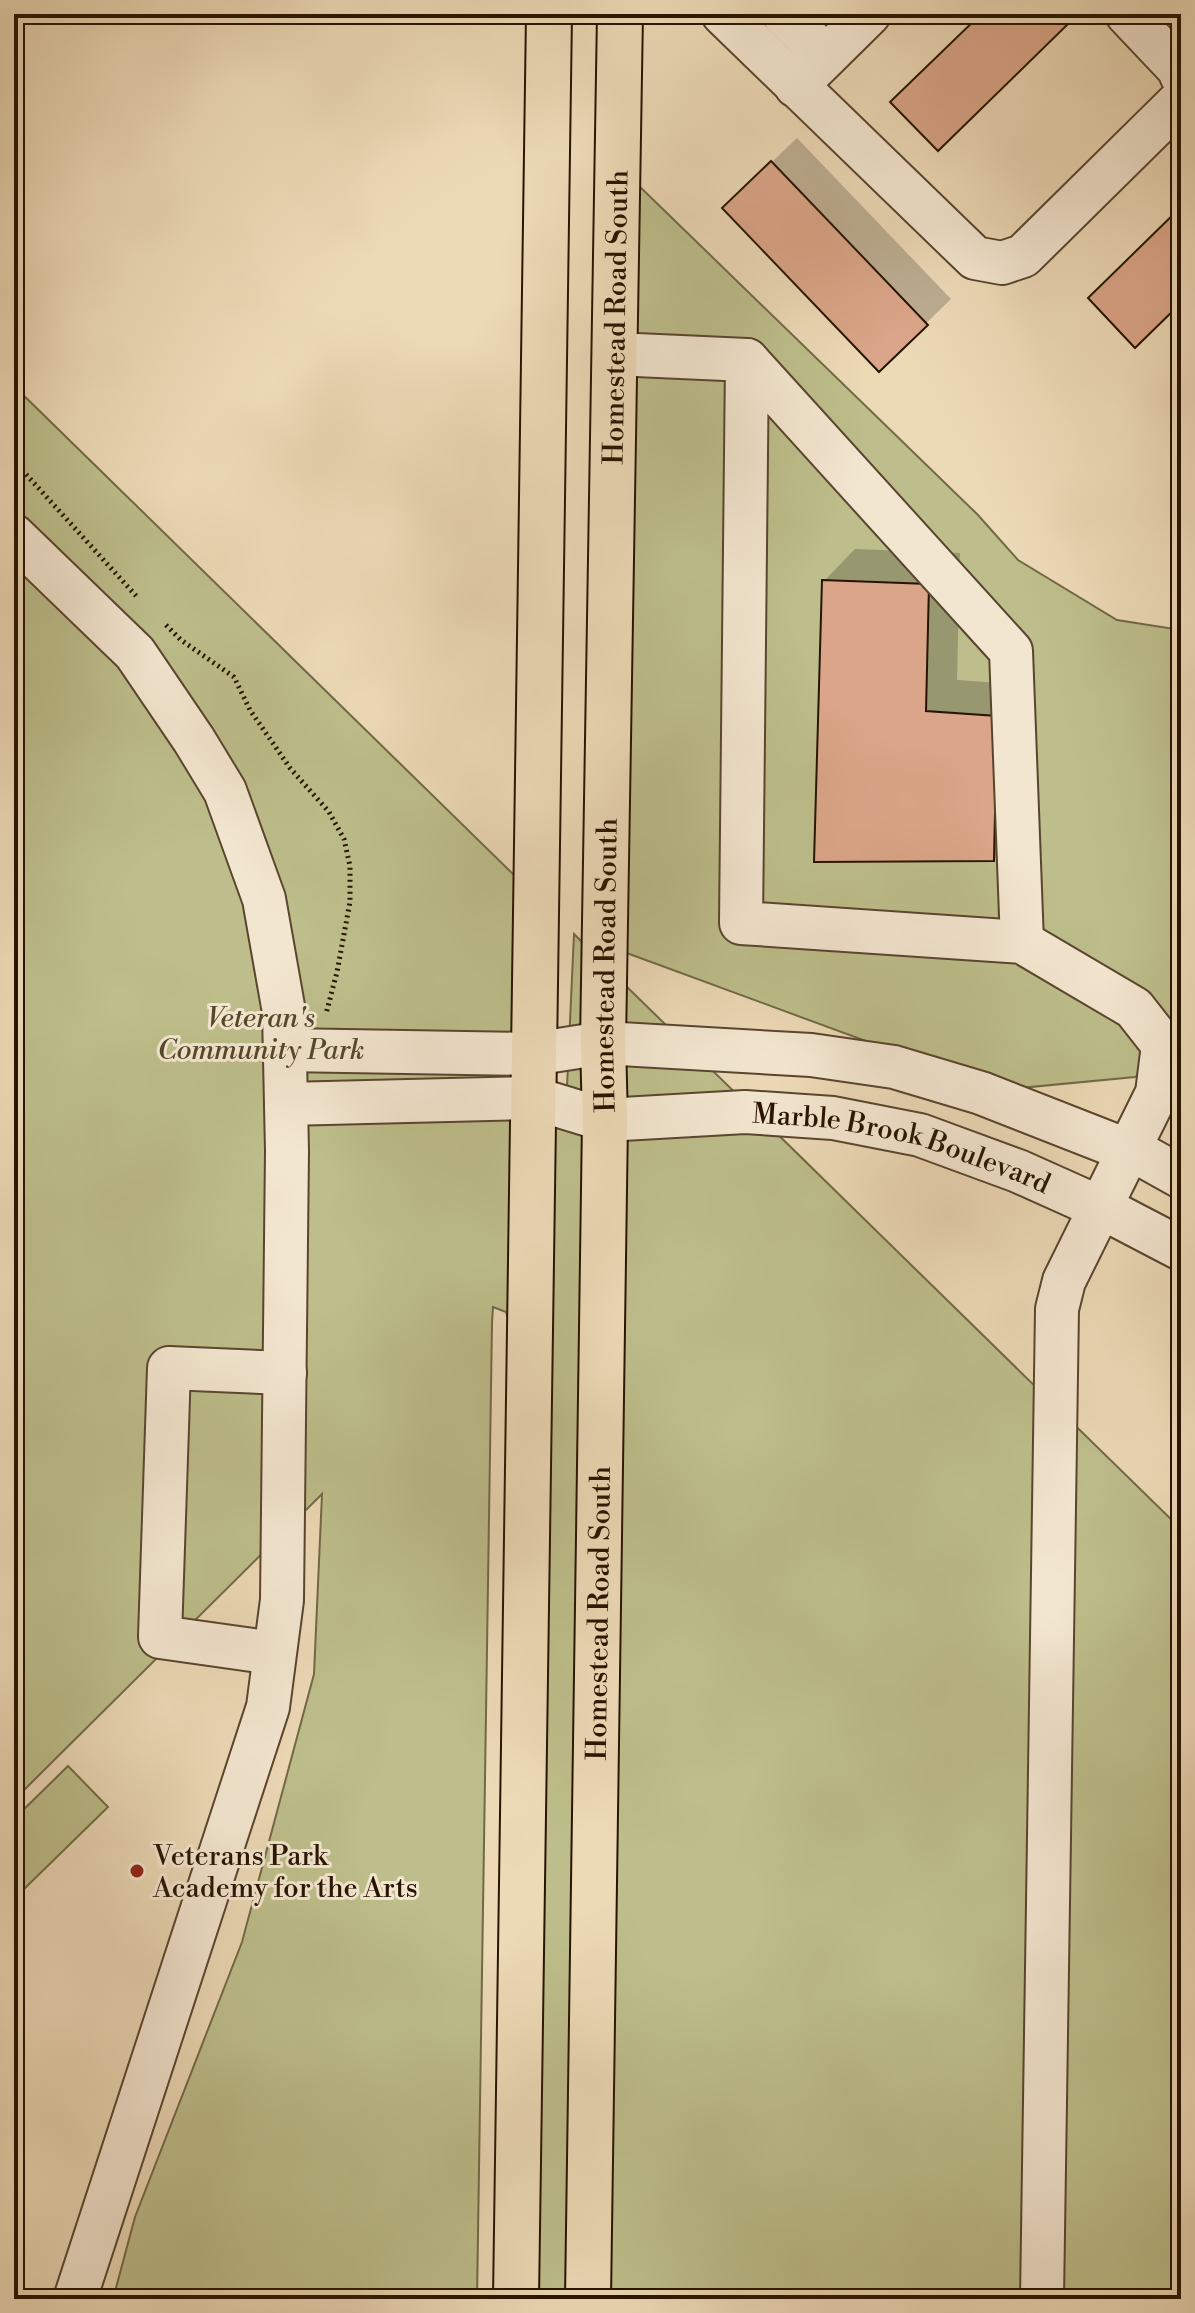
<svg xmlns="http://www.w3.org/2000/svg" width="1195" height="2313" font-family="'Libre Bodoni',serif">
<rect width="100%" height="100%" fill="#ecd9b6"/>
<filter id="stains"><feTurbulence type="fractalNoise" baseFrequency=".0025" numOctaves="4"/><feColorMatrix values="0 0 0 0 .2 0 0 0 0 .09 0 0 0 0 .02 0 0 0 .5 -.17"/></filter>
<radialGradient id="worn" r=".72"><stop offset=".6" stop-color="#630" stop-opacity="0"/><stop offset="1" stop-color="#630" stop-opacity=".3"/></radialGradient>
<path fill="#bdbe8b" stroke="#726946" stroke-width="2" d="M637,184L978,515L1018,560L1117,620L1181,630V1053L1135,1077L999,1090L624,952Z
M14,386L516,877L497,2299H494L509,1322L506,1312L493,1307L492,1323L477,2299H113L135,2217L242,1942L314,1674L322,1494L14,1800Z
M574,934L585,945V1122L568,2299H536L552,1089L567,1087Z
M623,983L1181,1529V2299H608Z
M68,1766L108,1807L18,1895L14,1892V1819Z"/>
<path fill="#0003" d="M983,14H1075L938,148Z
M797,138L951,299L879,369L749,184Z
M855,549L960,553L957,680L1028,685L1025,827L994,859L824,581Z"/>
<path fill="#daa588" stroke="#281400" stroke-width="2" d="M981,14H1058L1068,24L938,151L890,102Z
M771,161L928,325L879,372L722,208Z
M1181,207V303L1135,348L1088,298Z
M822,580L929,584L926,711L997,716L994,861L814,862Z"/>
<g fill="none" stroke-linecap="round" stroke-linejoin="round">
<g stroke="#59452e" stroke-width="46">
<g id="minor">
<path d="M723,14L975,258L1002,263L1023,256L1181,100"/>
<path d="M783,14L826,56"/>
<path d="M1127,14L1179,69L1181,75"/>
<path d="M796,86L869,14"/>
<path d="M614,354L747,360L741,923L1022,942L1134,1008L1163,1045L1157,1093L1064,1281L1057,1309L1042,2299"/>
<path d="M747,360L1011,651L1022,942"/>
<path d="M14,536L135,653L194,740L225,791L264,899L284,1012L287,1151L282,1600L268,1707L75,2299"/>
<path d="M285,1050L533,1054L603,1043L811,1055L894,1067L981,1093L1147,1158L1181,1177"/>
<path id="s1" d="M286,1104L533,1098L605,1120L745,1112L833,1118L920,1135L1018,1171L1114,1214L1181,1249"/>
<path d="M274,1653L160,1637L169,1368L285,1373"/>
</g>
</g>
<g stroke="#281400" stroke-width="48">
<g id="major">
<path d="M516,2299L549,14"/>
<path id="s2" d="M588,2299L605,1120L603,1043L620,14"/>
</g>
</g>
<path stroke="#281400" stroke-width="5" stroke-dasharray="2 4" stroke-linecap="butt" d="M14,461L138,598
M166,625L181,640L234,677L250,710L290,768L329,812L344,839L350,866V902L337,972L326,1014"/>
<use href="#minor" stroke="#f3e6d0" stroke-width="42"/>
<use href="#major" stroke="#ecd9b6" stroke-width="44"/>
</g>
<circle fill="#8f2418" stroke="#f3e6d0" stroke-width="3" cx="137" cy="1871" r="8"/>
<g text-anchor="middle" stroke-width="6" stroke-linejoin="round" paint-order="stroke">
<g font-size="28" fill="#281400" stroke="#f3e6d0">
<text dy="10" stroke="none"><textPath href="#s2" startOffset="1982">Homestead Road South</textPath></text>
<text dy="10" stroke="none"><textPath href="#s2" startOffset="1334">Homestead Road South</textPath></text>
<text dy="10" stroke="none"><textPath href="#s1" startOffset="624">Marble Brook Boulevard</textPath></text>
<text dy="10" stroke="none"><textPath href="#s2" startOffset="686">Homestead Road South</textPath></text>
</g>
<g font-size="28" font-style="italic" fill="#55472a" stroke="#f3e6d0">
<text x="261" y="1027">Veteran's<tspan x="261" dy="32">Community Park</tspan></text>
</g>
<g font-size="28" fill="#281400" stroke="#f3e6d0" text-anchor="start">
<text x="153" y="1865">Veterans Park<tspan x="153" dy="32">Academy for the Arts</tspan></text>
</g>
</g>
<rect width="1195" height="2313" fill="none" stroke="#ecd9b6" stroke-width="48"/>
<rect x="16" y="16" width="1163" height="2281" fill="none" stroke="#281400" stroke-width="4"/>
<rect x="24" y="24" width="1147" height="2265" fill="none" stroke="#281400" stroke-width="2"/>
<rect width="100%" height="100%" filter="url(#stains)"/>
<rect width="100%" height="100%" fill="url(#worn)"/>
</svg>
